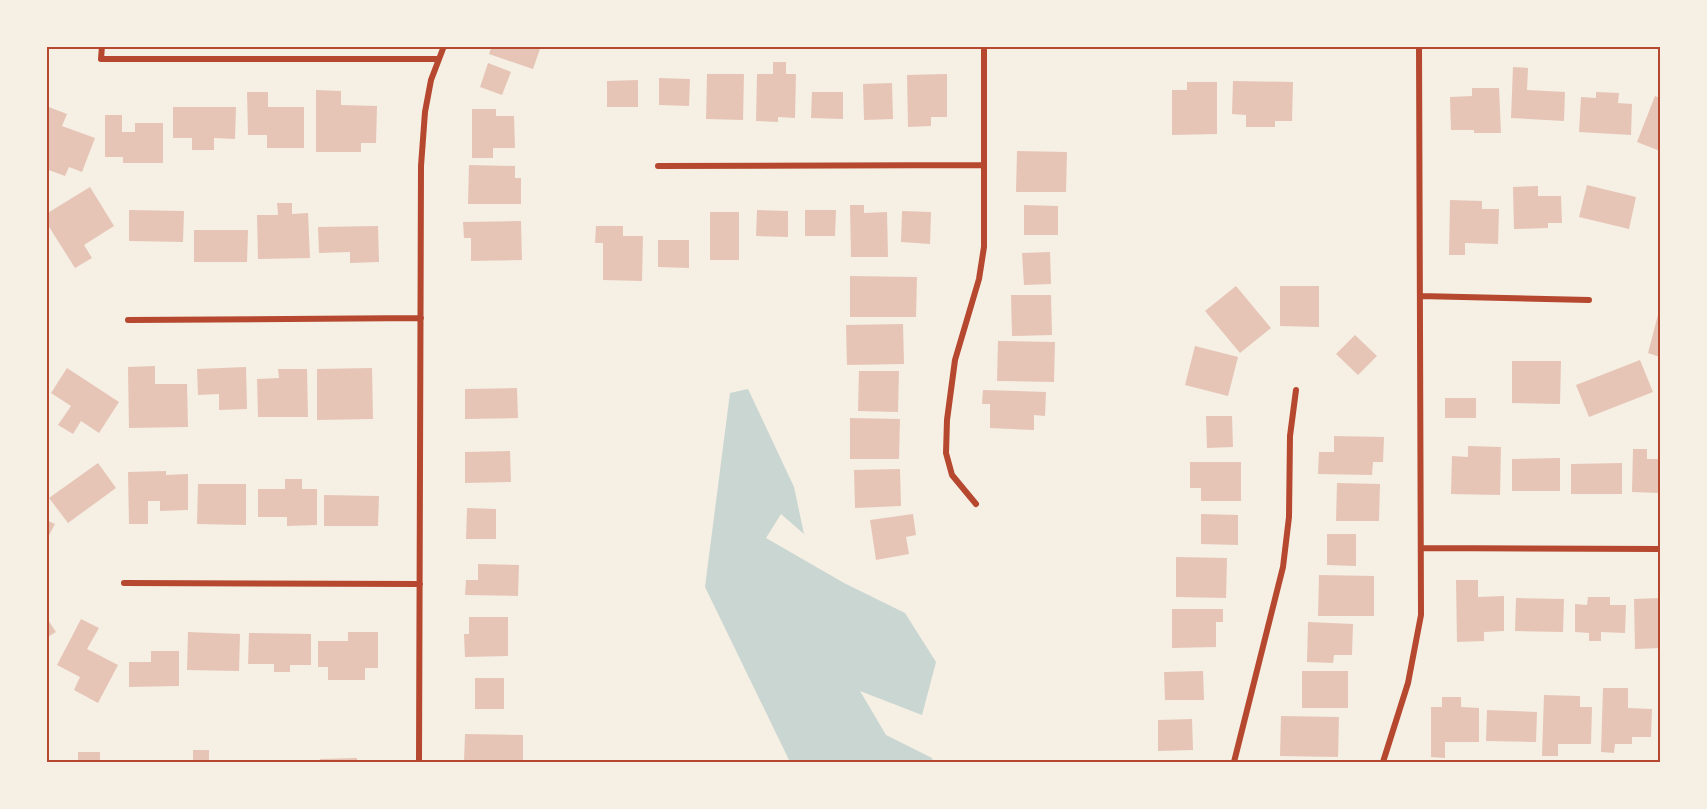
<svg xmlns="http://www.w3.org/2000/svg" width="1707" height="809" font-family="'Open Sans',sans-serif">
<rect width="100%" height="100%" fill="#f6efe4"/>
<path fill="#c9d6d2" d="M748,389L794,487L804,534L781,514L766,538L844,583L905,613L936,662L922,715L860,691L886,735L932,758L933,762H790L705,587L730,393Z"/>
<path fill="#e6c5b7" d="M492,46H541L533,69L489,54Z
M773,62H786V74H796L795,118L778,117V122L756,121L757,74H773Z
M488,63L511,72L502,95L480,87Z
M1513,67L1528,68L1527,90L1565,92L1564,121L1511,118Z
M707,74H744L743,120L706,119Z
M947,74V117H931V126L908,127L907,75Z
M659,78L690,79L689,106L659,105Z
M638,80V107H607V81Z
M1233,81L1293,82L1292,121H1275V127H1246V115L1232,114Z
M1187,82H1217V134L1172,135V90H1187Z
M892,83L893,119L864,120L863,84Z
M1472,88H1499L1501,133H1474V130H1451L1450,97L1472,96Z
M316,90L341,91V105L377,106L376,143H361V152H316Z
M247,92H268V107H304V148H267V135H248Z
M812,92H843V119L811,118Z
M1596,92L1619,93L1618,103L1632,104L1631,135L1579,132L1581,97L1596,98Z
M1655,96L1660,98V151L1637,142Z
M46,106L67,114L62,126L95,138L82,172L69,167L65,176L46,169Z
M173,107H236L235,139L214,138V150H192V138H173Z
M472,109H496V116H514L515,148H493V158H472Z
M105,115H122V132H135V123H163V163H123V157H105Z
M1017,151L1067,152L1066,192H1016Z
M469,165L515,166V178H521V204H468Z
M1587,185L1636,197L1629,229L1579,217Z
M1538,186V196H1561L1562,223H1548V228L1514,229L1513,187Z
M90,187L114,226L84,245L92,258L75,268L46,222V214Z
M1450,200L1482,201V209H1499L1498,244L1465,243V255H1449Z
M277,203H292V214L308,213L310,258L258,259L257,215H278Z
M850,205H864V213L887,212L888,257H851Z
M1024,205L1058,206V235H1024Z
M129,210L184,211L183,242L129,241Z
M757,210L788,211V237L756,236Z
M805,210H836L835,236H805Z
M902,211L931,212L930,244L901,242Z
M710,212H739V260H710Z
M521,221L522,260L471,261V238H464L463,222Z
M378,226L379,262L350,263V252L319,253L318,227Z
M596,226H623V236H643L642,281L603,280V243H595Z
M194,230H248L247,262H194Z
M658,240H689V268L658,267Z
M1050,252L1051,284L1024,285L1022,253Z
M850,276L917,277L916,317H850Z
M1236,286L1271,328L1240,353L1205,311Z
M1280,286H1319V327L1280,326Z
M1011,295H1051L1052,335L1012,336Z
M1660,307V357L1648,353Z
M903,324L904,364L847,365L846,325Z
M1355,335L1377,356L1358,375L1336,354Z
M998,341L1055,342L1054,382L997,381Z
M1195,346L1238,357L1228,396L1185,385Z
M1640,360L1653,392L1589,417L1576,385Z
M1512,361H1561L1560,404L1512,403Z
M155,366V384H187L188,427L129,428L128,367Z
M246,367L247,409L219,410V394L198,395L197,369Z
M67,368L119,402L99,433L81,421L73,434L58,425L71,406L51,393Z
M372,368L373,419L317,420V369Z
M278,369H307L308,417H258L257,379L279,378Z
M859,371H899L898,412L858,411Z
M517,388L518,418L465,419V389Z
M983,390L1046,392L1045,416L1034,415V430L990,428V404H982Z
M1445,398H1476V418H1445Z
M1206,416H1232L1233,447L1207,448Z
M850,418L900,419L899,459H850Z
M1334,436L1384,437L1383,462H1373L1372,475L1318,474L1319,452H1334Z
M1468,446L1501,447L1500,495L1451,494L1452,456L1468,457Z
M1633,449H1647V459H1660V493L1632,492Z
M510,451L511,482L465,483V452Z
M1560,458V491H1512V459Z
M1190,462H1241V501H1201V488H1190Z
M98,463L116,488L68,523L49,498Z
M1622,463V494H1571V464Z
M900,469L901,506L855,508L854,470Z
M166,471V475L188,474V510L160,511V501H148V524H129L128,472Z
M285,479H302V489H317V525L287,526V517H258V489H285Z
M1337,483L1380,484L1379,521H1336Z
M198,484H246V525L197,524Z
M324,495L379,496L378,526H324Z
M467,508L496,509V539H466Z
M913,514L916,535L906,537L909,554L876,560L870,520Z
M1201,514L1238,515V545L1201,544Z
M46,520L55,524L46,541Z
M1327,534H1356V566L1327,565Z
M1176,557L1227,558L1226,598L1176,597Z
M478,564L519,565L518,596L465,595L466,580H478Z
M1319,575L1374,576V616H1318Z
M1456,580H1478V597L1504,596V631L1484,632V641L1457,642Z
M1588,597H1610V605H1626L1625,633L1601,632V641H1589V633L1575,632V604L1587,605Z
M1516,598L1564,599L1563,632L1515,631Z
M1660,598V648L1635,649L1634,599Z
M1172,609H1223V622H1216V647L1172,648Z
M46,617L56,632L46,638Z
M469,617H508V656L465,657L464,634H469Z
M81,619L99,628L87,649L118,665L98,703L74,690L80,677L57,665Z
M1308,622L1353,624L1352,655H1334L1333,663L1307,662Z
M188,632L240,634L239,671L187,670Z
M348,632H378V668H365V680H328V667H318V641H348Z
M249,633L311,634V665H290V672H274V664H248Z
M151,651H179V686L129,687V662H151Z
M1203,671L1204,700H1165L1164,672Z
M1302,671H1348V708H1302Z
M475,678H504V709H475Z
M1603,688H1628V708L1652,709L1651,737H1632V744H1615L1614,753L1601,752Z
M1544,695L1580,696V707H1592L1591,744H1558V756H1542Z
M1442,697H1461V707L1479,708V742H1445V758L1431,757V707H1442Z
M1487,710L1537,712L1536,742L1486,741Z
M1281,716L1339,717L1338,757L1280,756Z
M1192,719L1193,750L1158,751V720Z
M465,734L523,735V762H464Z
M193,750H209V760H254V762H193Z
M78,752H100V762H78Z
M357,758V762H320V759Z
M284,760H311V762H284Z"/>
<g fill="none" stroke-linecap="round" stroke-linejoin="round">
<path stroke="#b5482f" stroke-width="6" d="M102,46L101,59H439
M658,166L984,165
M1420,296L1589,300
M128,320L421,318
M976,504L952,475L946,453L947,420L955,360L979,279L984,247V46
M1421,548L1660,549
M124,583L420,584
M419,762L421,166L425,112L431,80L444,46
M1234,762L1283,567L1289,517L1290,436L1296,390
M1383,762L1408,683L1421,615L1419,46"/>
</g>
<rect width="1707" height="809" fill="none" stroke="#f6efe4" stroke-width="96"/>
<rect x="48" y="48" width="1611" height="713" fill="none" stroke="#b5482f" stroke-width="2"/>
</svg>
